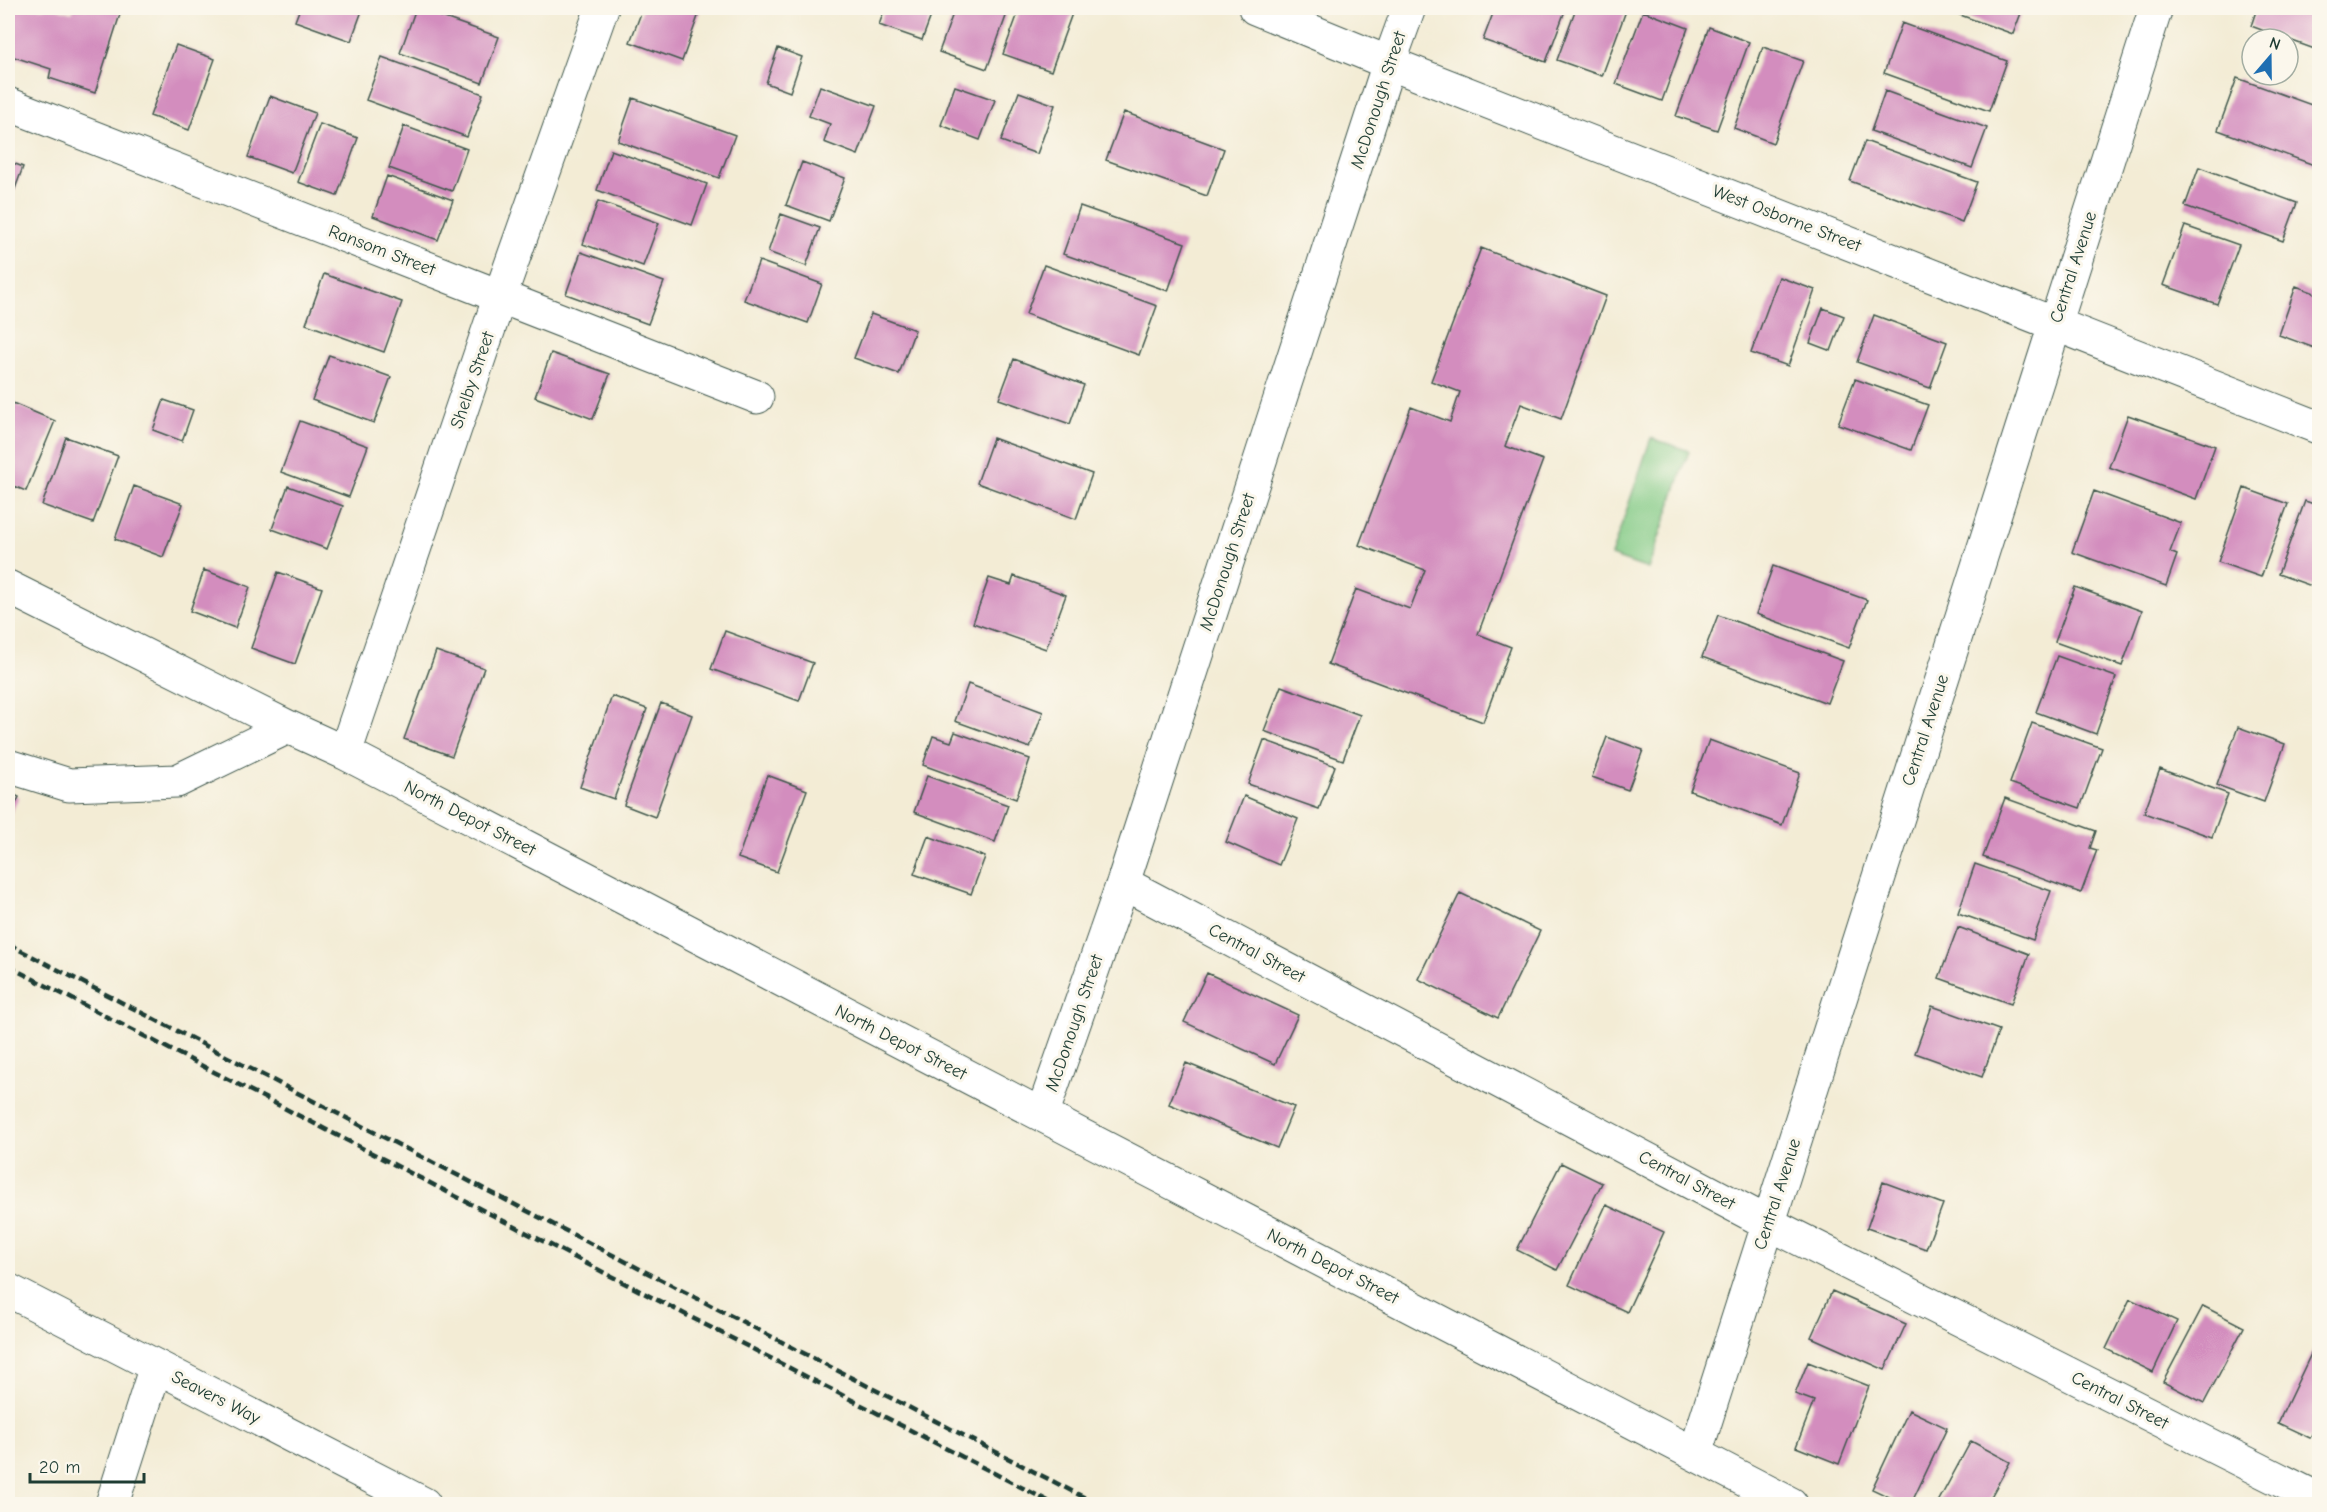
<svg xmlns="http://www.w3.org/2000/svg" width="2327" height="1512" font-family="'Comic Neue',sans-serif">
<rect width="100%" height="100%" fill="#fbf7ec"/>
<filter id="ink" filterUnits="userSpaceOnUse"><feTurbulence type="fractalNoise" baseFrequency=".0167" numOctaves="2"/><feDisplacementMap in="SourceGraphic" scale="12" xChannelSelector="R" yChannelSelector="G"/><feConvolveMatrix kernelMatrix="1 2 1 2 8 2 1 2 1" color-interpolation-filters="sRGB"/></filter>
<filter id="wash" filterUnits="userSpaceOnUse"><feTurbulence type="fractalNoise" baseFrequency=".008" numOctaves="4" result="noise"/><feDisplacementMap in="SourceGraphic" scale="24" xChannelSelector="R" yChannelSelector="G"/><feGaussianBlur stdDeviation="1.35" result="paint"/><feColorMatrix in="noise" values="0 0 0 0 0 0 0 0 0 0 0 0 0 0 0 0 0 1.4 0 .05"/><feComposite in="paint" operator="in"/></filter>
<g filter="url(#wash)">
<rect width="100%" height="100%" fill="#f3ecd5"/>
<path fill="#84cb87" stroke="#52845e" stroke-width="1.5" d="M1651,438L1689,451L1648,569L1611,556Z"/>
<g id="blocks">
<path fill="#d38dbe" d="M13,8H56L72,13L74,8H122L95,93L49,78L51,69L8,55V26Z
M300,8H363L351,41L295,21Z
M416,8L499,37L482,83L400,53Z
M643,8H701L682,61L630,42Z
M885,8H934L922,40L879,25Z
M955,8H1009L987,69L939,52Z
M1020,8H1074L1051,71L1003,54Z
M1495,8H1566L1546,62L1483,40Z
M1576,8H1627L1602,76L1557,60Z
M1941,8H2023L2013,34Z
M2257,8H2320V51L2251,26Z
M1643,11L1688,28L1662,101L1616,84Z
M1902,23L2007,61L1989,111L1884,73Z
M1709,27L1749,42L1717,130L1676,116Z
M176,45L215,59L189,130L150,116Z
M1763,47L1803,61L1773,143L1734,128Z
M778,48L802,57L790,92L766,83Z
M382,57L483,94L467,137L366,100Z
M2237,78L2320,108V160L2317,166L2218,130Z
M820,86L876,106L858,155L824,142L830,124L809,116Z
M955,86L995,100L980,140L941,125Z
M1885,91L1987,128L1972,168L1871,131Z
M1019,92L1055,105L1037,154L1001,141Z
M270,96L315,113L292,173L248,157Z
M633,98L735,135L719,178L618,141Z
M1124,112L1224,149L1207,196L1106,160Z
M320,124L358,138L337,196L298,182Z
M404,126L467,149L452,191L389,168Z
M1865,141L1977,182L1962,222L1850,181Z
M611,150L707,184L692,225L597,190Z
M8,161L23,167L8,208Z
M802,162L845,178L829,221L786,205Z
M2199,167L2297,203L2283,241L2185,206Z
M387,176L453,200L438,240L373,216Z
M598,201L659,223L643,266L583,244Z
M1080,206L1185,243L1168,291L1063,254Z
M781,214L820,228L806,266L768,252Z
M2185,226L2239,245L2217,304L2163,285Z
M1481,248L1606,296L1561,419L1521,404L1505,446L1543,460L1478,634L1511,647L1483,722L1328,664L1356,589L1410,609L1425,570L1359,545L1411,407L1450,422L1460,392L1431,381Z
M581,252L664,282L648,324L566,294Z
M759,261L822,284L808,323L744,300Z
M1044,265L1157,306L1139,355L1026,314Z
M324,274L402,302L384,352L306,324Z
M1779,277L1815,290L1788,366L1751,353Z
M2296,286L2320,295V350L2279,335Z
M1823,308L1844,316L1831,351L1810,343Z
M871,314L915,330L899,374L854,358Z
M1874,315L1947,342L1930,388L1857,362Z
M551,353L610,374L593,419L535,397Z
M329,355L391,377L374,423L312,400Z
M1014,359L1084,385L1070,424L999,399Z
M1855,379L1928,405L1911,450L1838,424Z
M164,400L193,410L182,441L153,430Z
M8,401L55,421L26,491L8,484Z
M2128,415L2215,446L2196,499L2109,467Z
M300,421L368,446L349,497L281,472Z
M66,437L118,456L93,523L42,505Z
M993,438L1092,474L1076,519L977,483Z
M134,486L183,504L163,557L115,539Z
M288,486L343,506L327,549L272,529Z
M2244,488L2288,504L2261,577L2218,562Z
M2094,491L2181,523L2170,552L2177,555L2166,586L2072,552Z
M2305,501L2320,506V589L2278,574Z
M1773,566L1867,600L1849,648L1756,614Z
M204,570L250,587L235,628L190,611Z
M278,572L322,588L295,664L251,648Z
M1014,576L1066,595L1046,649L973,623L989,578L1011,585Z
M2075,587L2142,611L2122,666L2055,642Z
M1718,615L1843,661L1827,703L1702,657Z
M725,631L813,663L799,701L711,669Z
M436,651L484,668L452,756L404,739Z
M2057,656L2116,677L2096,734L2036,712Z
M968,684L1043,712L1030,748L955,721Z
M1281,686L1360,715L1343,760L1264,731Z
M612,696L647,709L614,799L580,787Z
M661,703L692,715L655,817L624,805Z
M2032,723L2102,748L2080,808L2010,783Z
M2238,727L2285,744L2264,802L2217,785Z
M955,732L1030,759L1016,799L923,765L933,736L951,742Z
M1607,737L1643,750L1628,790L1592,777Z
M1264,740L1335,766L1319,809L1248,784Z
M1709,740L1800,773L1782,825L1690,791Z
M2160,769L2228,794L2212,837L2144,813Z
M767,775L807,790L777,872L738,858Z
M927,776L1008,805L995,842L914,812Z
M8,792L19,797L8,820Z
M1244,796L1298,819L1279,865L1226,842Z
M2005,798L2096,831L2090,848L2097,850L2081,893L1983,857Z
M928,836L985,857L971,894L914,874Z
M1975,864L2051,891L2033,940L1958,913Z
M1460,893L1540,931L1498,1018L1418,979Z
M1958,927L2029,954L2011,1004L1939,978Z
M1207,973L1298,1015L1275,1064L1184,1022Z
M1932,1006L1999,1030L1982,1077L1915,1053Z
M1186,1063L1294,1107L1277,1148L1169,1104Z
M1561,1163L1602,1183L1557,1270L1517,1250Z
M1883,1182L1943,1204L1926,1249L1867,1228Z
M1606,1205L1664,1232L1627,1312L1569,1285Z
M1832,1291L1906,1324L1885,1370L1811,1337Z
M2130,1299L2177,1321L2153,1372L2106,1349Z
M2203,1306L2244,1327L2204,1403L2163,1382Z
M2320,1335V1418L2310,1438L2278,1423Z
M1808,1362L1869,1386L1839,1464L1796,1447L1814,1401L1795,1394Z
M1909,1410L1947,1428L1911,1504H1904L1872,1489Z
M1971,1441L2010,1462L1987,1504H1937Z"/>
</g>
</g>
<g filter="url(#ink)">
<use href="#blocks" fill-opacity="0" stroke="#3f574c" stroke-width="1.5"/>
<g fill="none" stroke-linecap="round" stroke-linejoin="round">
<g stroke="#3f574c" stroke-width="35">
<path id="minor" d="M1255,8L1389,63L2320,428
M8,104L757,397
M8,587L288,727L345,753L1791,1504
M345,753L500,296L602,8
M8,766L69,785L177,781L288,727
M1123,883L1768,1223L2320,1500
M1042,1115L1123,883L1389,63L1409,8
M8,1290L424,1504
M1695,1454L2156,8
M112,1504L156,1366"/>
</g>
<use href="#minor" stroke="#fff" stroke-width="33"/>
<path stroke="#1f3d34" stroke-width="4.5" stroke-dasharray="9 4.5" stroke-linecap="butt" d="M8,944L1097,1504
M8,966L1054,1504"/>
</g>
</g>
<g text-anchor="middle" stroke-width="6" stroke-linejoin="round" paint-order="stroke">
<g font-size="18" fill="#1f3d34" stroke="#fbf7ec">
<text transform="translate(1378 100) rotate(-72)" y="6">McDonough Street</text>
<text transform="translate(1787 218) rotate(21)" y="6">West Osborne Street</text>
<text transform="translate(382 250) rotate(21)" y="6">Ransom Street</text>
<text transform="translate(2073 267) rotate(-72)" y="6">Central Avenue</text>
<text transform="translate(472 380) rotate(-71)" y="6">Shelby Street</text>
<text transform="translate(1227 562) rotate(-72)" y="6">McDonough Street</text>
<text transform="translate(1925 730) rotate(-72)" y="6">Central Avenue</text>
<text transform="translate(470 818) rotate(27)" y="6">North Depot Street</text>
<text transform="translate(1257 953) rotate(28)" y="6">Central Street</text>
<text transform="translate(1074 1023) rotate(-71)" y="6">McDonough Street</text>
<text transform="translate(901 1042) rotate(27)" y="6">North Depot Street</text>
<text transform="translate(1687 1180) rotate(28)" y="6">Central Street</text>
<text transform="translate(1777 1194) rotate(-72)" y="6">Central Avenue</text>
<text transform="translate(1333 1266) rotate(27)" y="6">North Depot Street</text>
<text transform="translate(216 1397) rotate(27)" y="6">Seavers Way</text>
<text transform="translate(2120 1400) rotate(27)" y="6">Central Street</text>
</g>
</g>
<rect width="2327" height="1512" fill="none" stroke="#fbf7ec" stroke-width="30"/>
<g transform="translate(2270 57) rotate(20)"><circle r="28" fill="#fbf7ec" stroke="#a3ada2" stroke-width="1.5"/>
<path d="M0-4.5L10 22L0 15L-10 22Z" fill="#1f6fb2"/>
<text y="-9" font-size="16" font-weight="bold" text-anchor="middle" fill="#1f3d34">N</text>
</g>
<path d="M30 1473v9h114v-9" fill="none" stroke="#1f3d34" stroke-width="3"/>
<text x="39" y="1473" font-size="18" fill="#1f3d34" stroke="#fbf7ec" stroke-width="4.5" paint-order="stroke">20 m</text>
</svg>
